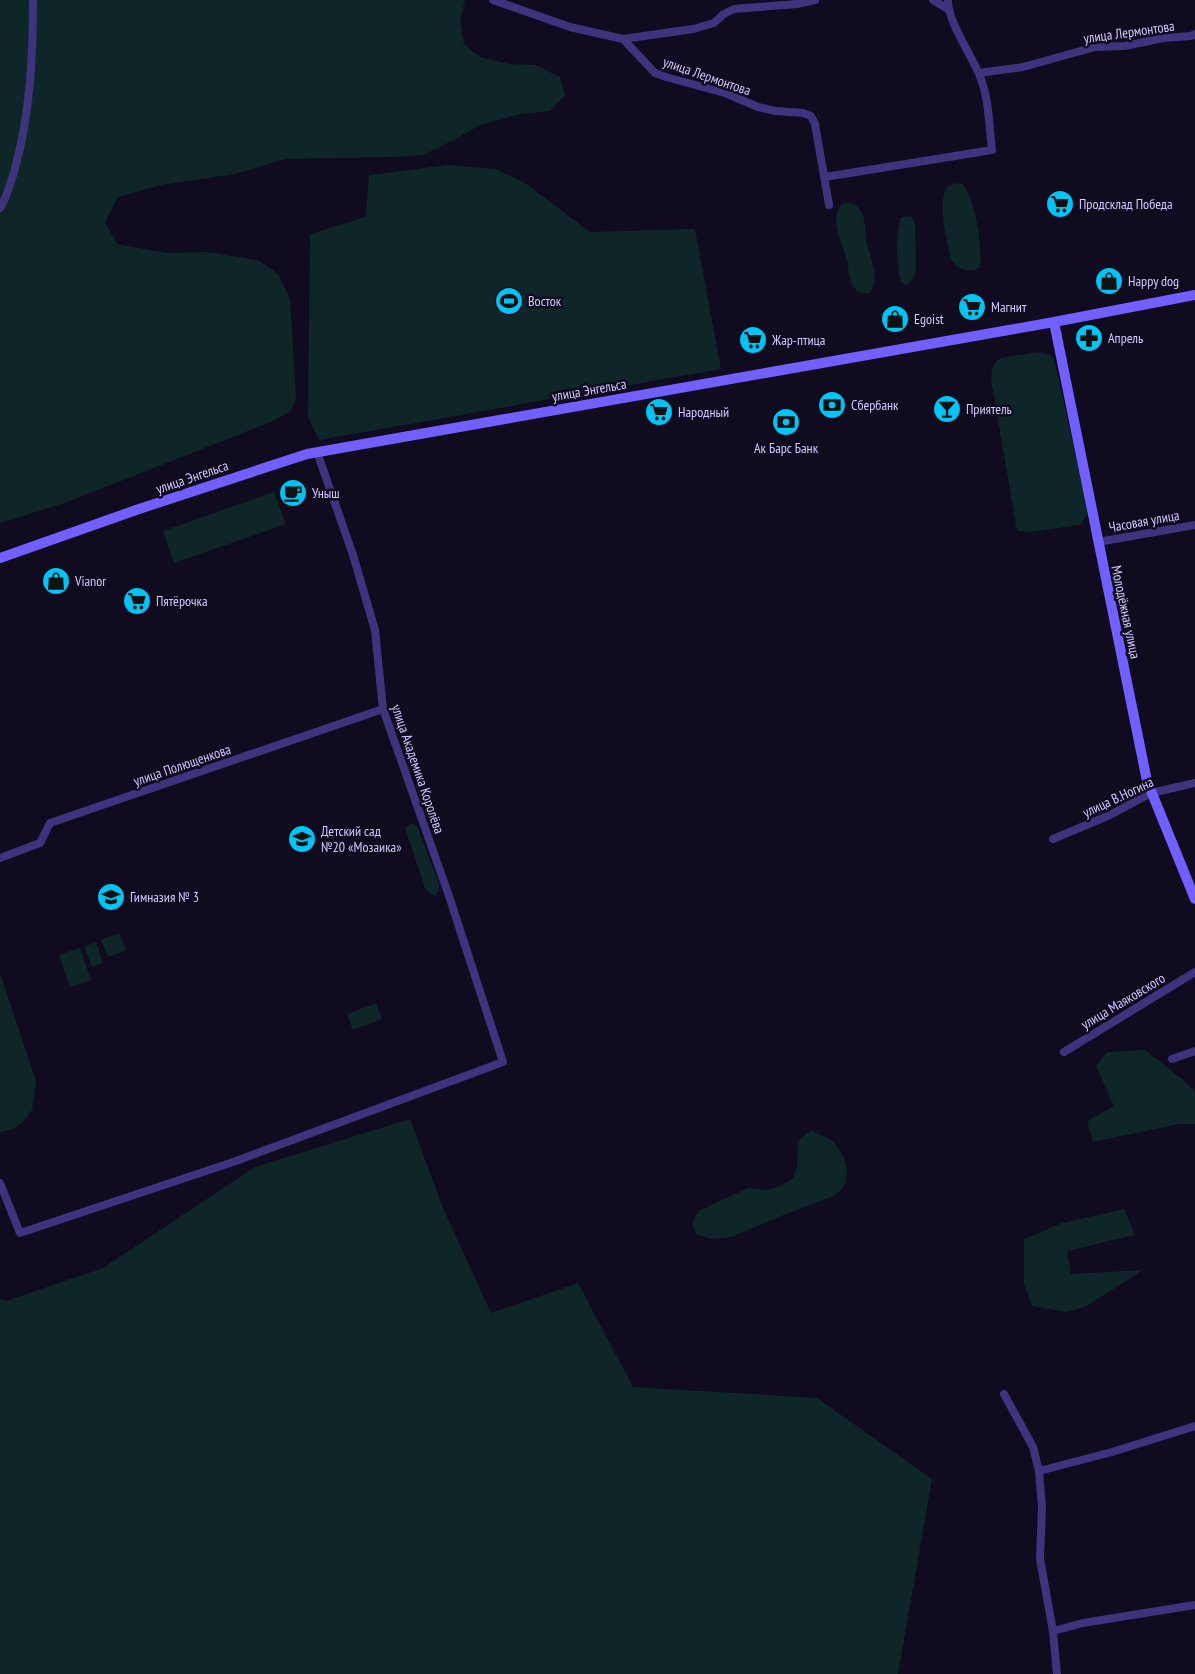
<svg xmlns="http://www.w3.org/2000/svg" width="1195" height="1674" font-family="'PT Sans Narrow',sans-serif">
<rect width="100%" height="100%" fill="#100b1e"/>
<path fill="#0e2628" d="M0,0H465L460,21L464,44L480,57L509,64L535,65L560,77L565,95L550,111L520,114L480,125L459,137L423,155L396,157L285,159L235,174L161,185L118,197L105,222L117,244L166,253L206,252L258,260L278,274L290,299L296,398L291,411L273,421L65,503L0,523Z
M448,165L495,169L525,183L590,232L695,229L721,369L319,440L308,417L310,234L366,217L369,175Z
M956,183L963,184C976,204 982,243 980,267C970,274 958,270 951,260C948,245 935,197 949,186C950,185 954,184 956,183Z
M849,203L856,205C867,217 864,224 866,239C869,257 881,276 870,293C863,294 857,293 853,286C848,278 849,269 847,260C843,242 828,221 842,204Z
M907,216L912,217L915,224L916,267C915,276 913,280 907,285L901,282C896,262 895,237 901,218Z
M1038,352L1050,355L1054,359L1088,509L1087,515L1080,525L1029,532L1017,531L991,379C992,370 992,363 1001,358Z
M274,492L286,524L174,563L163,531Z
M411,823L417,826L439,883V890L435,896L429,893L425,888L407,834L406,827Z
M119,933L126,950L108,957L101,940Z
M96,942L103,963L92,967L84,947Z
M80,948L91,980L70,987L59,955Z
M0,973L36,1081L32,1110L24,1121L13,1129L0,1132Z
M376,1003L382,1019L353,1030L347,1014Z
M1145,1050L1183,1080L1195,1092V1124H1179L1093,1142L1087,1121L1114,1106L1096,1066L1107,1052Z
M410,1119L443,1208L491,1313L578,1283L633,1387L817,1398L932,1479L898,1674H0V1299L6,1301L103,1268L255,1167Z
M813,1131L830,1139L835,1143L844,1158L847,1171L846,1182L843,1188L834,1196L781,1216L732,1237L711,1239L696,1234L692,1223L698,1211L748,1188C754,1188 759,1190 765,1190C774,1190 786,1183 793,1178L797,1167L798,1142L807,1133Z
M1124,1209L1135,1235L1067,1251L1071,1274L1143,1270L1085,1307L1067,1312L1032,1306L1024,1284V1239L1062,1223Z"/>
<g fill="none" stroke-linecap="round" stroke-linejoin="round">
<path stroke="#3e347e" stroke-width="8" d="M493,0L570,27L623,39L655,73L666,77L725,93L758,107L775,111L803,113L811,116L815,124L829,205
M933,0L948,9
M623,39L693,29L714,23L724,14L734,9L797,4L815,0
M979,73L1023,67L1095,47L1125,46L1163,38L1191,36L1195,34
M825,177L992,150C989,125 989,97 979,74C971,55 947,19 948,0
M0,208C7,197 10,184 14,172C30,116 33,58 33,0
M1098,542L1195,525
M1053,839L1110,815L1151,793L1195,783
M0,858L40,843L50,823L383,709
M1064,1052L1195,972
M1172,1059L1195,1051
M0,1183L20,1233L236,1161L503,1062L449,896L383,709L375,630L353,555L317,452
M1004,1394L1033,1447L1039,1471L1042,1508L1040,1559L1053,1631L1057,1674
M1039,1471L1112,1452L1195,1426
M1053,1631L1083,1623L1195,1605"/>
<path stroke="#715fff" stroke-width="10" d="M1054,322L1147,781L1195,899
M0,558L139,509L307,454L1054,322L1195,295"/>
</g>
<defs>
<g id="supermarket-disc" transform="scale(1.4375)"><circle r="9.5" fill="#00c4f3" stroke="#100b1e"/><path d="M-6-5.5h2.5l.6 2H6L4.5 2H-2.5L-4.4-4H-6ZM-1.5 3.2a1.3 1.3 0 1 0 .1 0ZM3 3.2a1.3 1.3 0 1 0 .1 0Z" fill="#111"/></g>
<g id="shop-disc" transform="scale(1.4375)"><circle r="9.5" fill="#00c4f3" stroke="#100b1e"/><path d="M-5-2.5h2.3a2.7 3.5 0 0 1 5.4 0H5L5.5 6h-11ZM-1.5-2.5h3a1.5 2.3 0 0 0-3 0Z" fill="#111"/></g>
<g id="stadium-disc" transform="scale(1.4375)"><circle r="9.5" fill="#00c4f3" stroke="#100b1e"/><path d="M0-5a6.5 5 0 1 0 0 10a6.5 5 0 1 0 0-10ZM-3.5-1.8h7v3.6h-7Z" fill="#111"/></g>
<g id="pharmacy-disc" transform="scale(1.4375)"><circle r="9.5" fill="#00c4f3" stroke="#100b1e"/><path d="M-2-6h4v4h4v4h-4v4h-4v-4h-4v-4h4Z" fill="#111"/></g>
<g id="bank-disc" transform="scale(1.4375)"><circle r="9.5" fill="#00c4f3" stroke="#100b1e"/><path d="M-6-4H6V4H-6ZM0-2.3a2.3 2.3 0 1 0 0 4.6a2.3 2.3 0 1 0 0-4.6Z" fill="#111"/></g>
<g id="bar-disc" transform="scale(1.4375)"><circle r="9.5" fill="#00c4f3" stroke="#100b1e"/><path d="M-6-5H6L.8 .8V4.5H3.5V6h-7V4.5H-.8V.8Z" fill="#111"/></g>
<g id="cafe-disc" transform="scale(1.4375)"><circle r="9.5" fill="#00c4f3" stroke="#100b1e"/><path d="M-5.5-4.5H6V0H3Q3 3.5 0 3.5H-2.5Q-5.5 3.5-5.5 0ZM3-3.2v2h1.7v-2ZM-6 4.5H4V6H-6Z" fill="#111"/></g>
<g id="school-disc" transform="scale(1.4375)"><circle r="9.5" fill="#00c4f3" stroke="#100b1e"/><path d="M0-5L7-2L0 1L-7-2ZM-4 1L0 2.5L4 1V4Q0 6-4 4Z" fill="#111"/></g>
</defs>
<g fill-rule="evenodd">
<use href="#supermarket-disc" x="1060" y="204"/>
<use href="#shop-disc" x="1109" y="281"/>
<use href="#stadium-disc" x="509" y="301"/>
<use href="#supermarket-disc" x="972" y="307"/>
<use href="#shop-disc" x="895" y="319"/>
<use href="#pharmacy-disc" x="1089" y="338"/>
<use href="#supermarket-disc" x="753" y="340"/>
<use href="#bank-disc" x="832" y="405"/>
<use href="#bar-disc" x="947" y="409"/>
<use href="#supermarket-disc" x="659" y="412"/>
<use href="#bank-disc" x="786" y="422"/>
<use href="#cafe-disc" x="293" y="493"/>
<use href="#shop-disc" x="56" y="581"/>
<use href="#supermarket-disc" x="137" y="601"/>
<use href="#school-disc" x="302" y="839"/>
<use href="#school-disc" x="111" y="897"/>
</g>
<g text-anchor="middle" stroke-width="5" stroke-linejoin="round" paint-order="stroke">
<g font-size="14" fill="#d3c8ff" stroke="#100b1e">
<text transform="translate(1129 32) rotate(-8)" y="5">улица Лермонтова</text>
<text transform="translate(707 76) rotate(19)" y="5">улица Лермонтова</text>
<text transform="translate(589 390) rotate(-10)" y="5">улица Энгельса</text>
<text transform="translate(192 477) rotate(-19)" y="5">улица Энгельса</text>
<text transform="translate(1144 521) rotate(-10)" y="5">Часовая улица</text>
<text transform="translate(1126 612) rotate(78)" y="5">Молодёжная улица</text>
<text transform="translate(182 765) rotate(-19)" y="5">улица Полющенкова</text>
<text transform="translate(418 769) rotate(71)" y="5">улица Академика Королёва</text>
<text transform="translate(1118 797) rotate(-25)" y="5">улица В.Ногина</text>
<text transform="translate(1123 1001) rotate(-31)" y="5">улица Маяковского</text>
</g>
<g font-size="14" fill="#d3c8ff" stroke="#100b1e" text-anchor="start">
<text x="1079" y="209">Продсклад Победа</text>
<text x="1128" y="286">Happy dog</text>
<text x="528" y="306">Восток</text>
<text x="991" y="312">Магнит</text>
<text x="914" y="324">Egoist</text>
<text x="1108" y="343">Апрель</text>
<text x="772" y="345">Жар-птица</text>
<text x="851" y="410">Сбербанк</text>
<text x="966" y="414">Приятель</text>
<text x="678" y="417">Народный</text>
<text x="786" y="453" text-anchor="middle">Ак Барс Банк</text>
<text x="312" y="498">Уныш</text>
<text x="75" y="586">Vianor</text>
<text x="156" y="606">Пятёрочка</text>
<text x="321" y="836">Детский сад<tspan x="321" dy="16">№20 «Мозаика»</tspan></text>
<text x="130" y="902">Гимназия № 3</text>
</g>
</g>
</svg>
